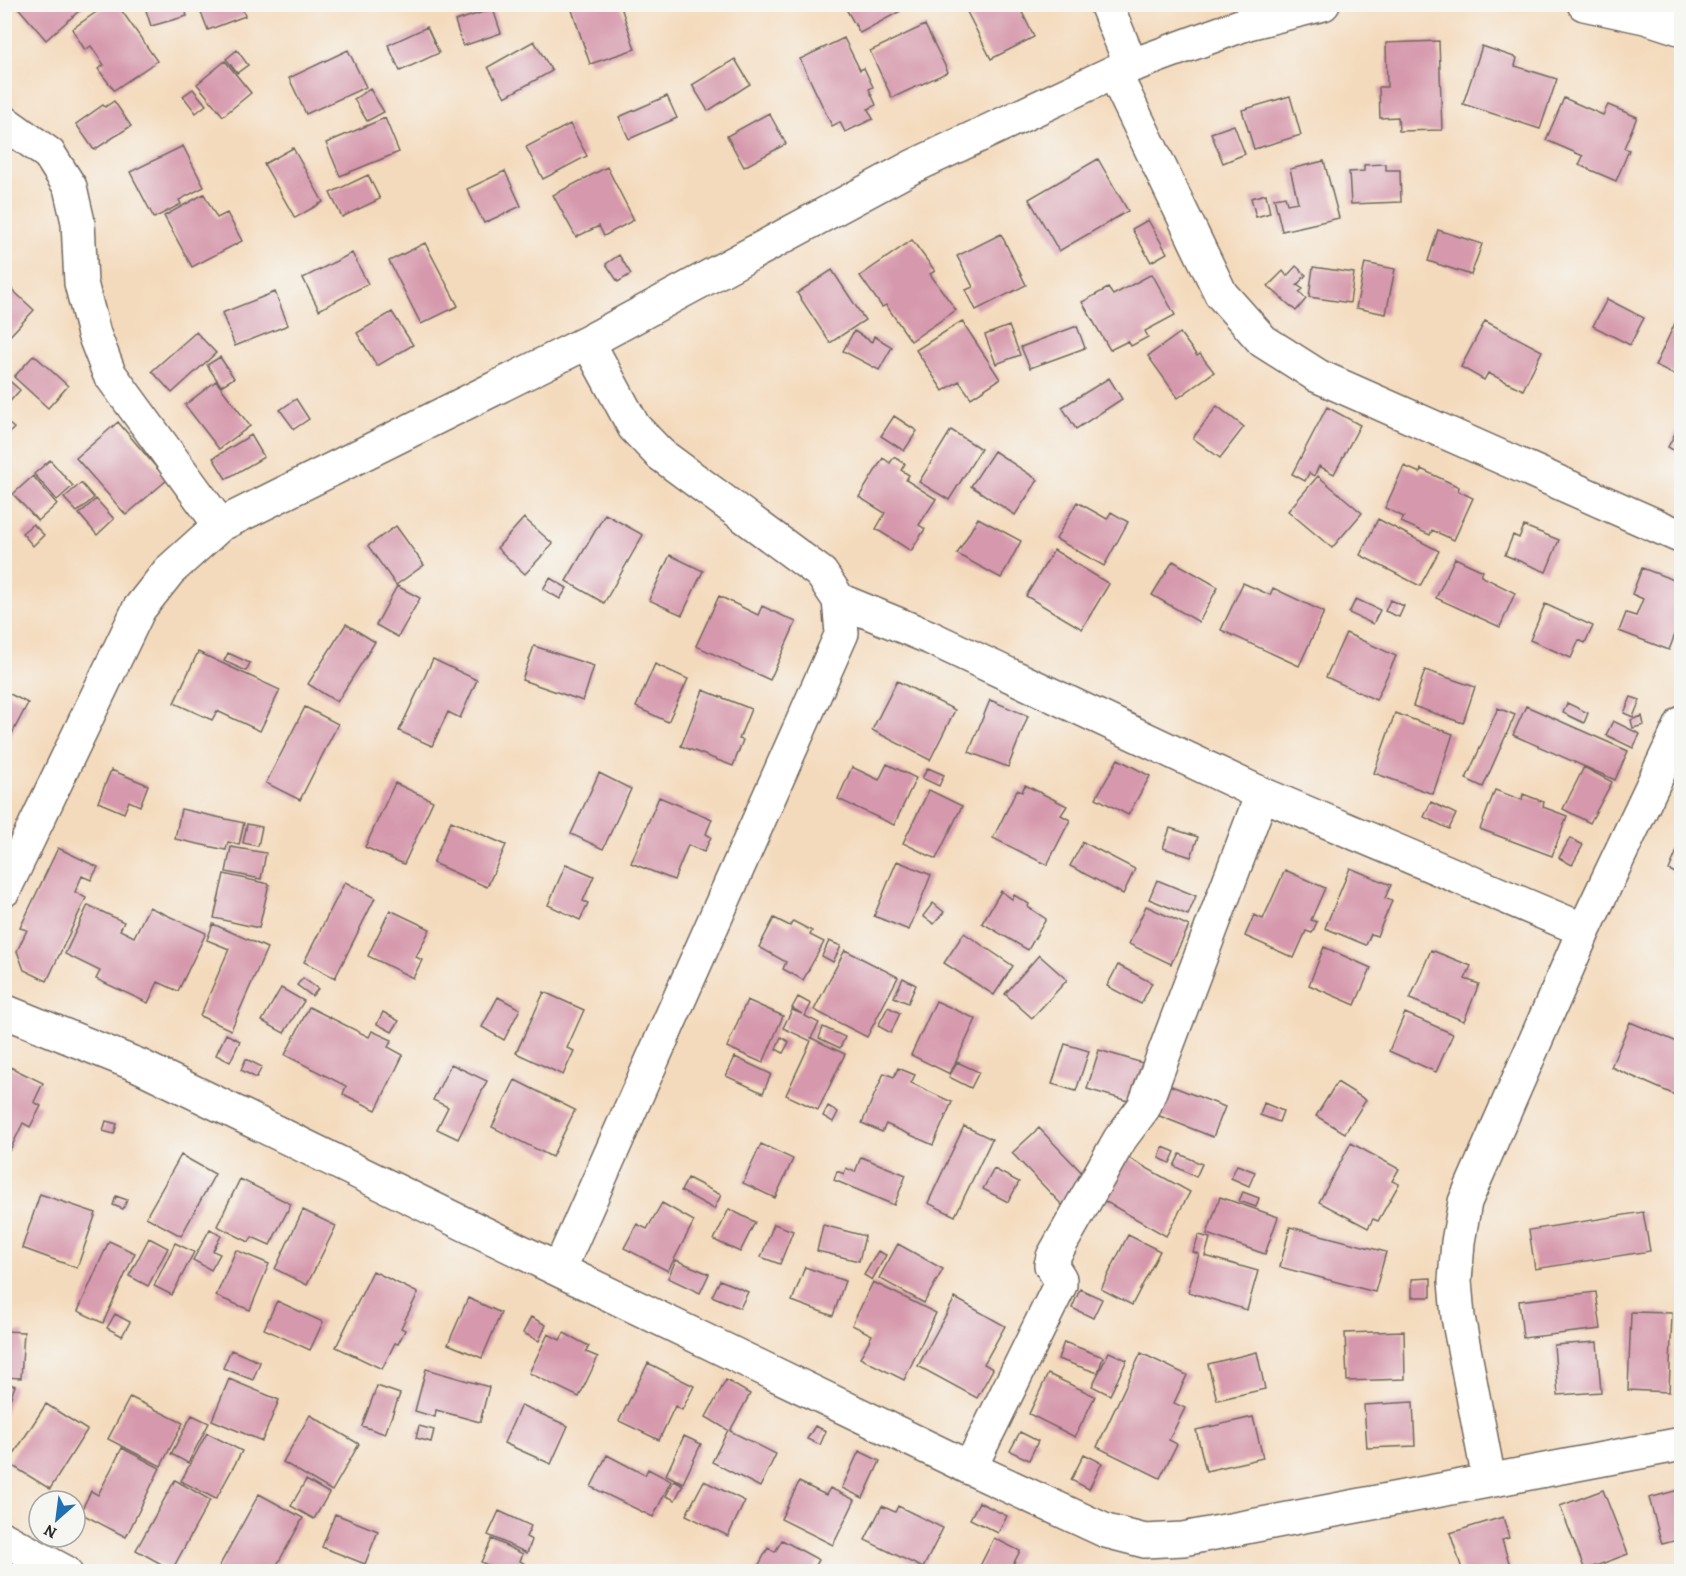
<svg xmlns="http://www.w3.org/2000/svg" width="1686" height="1576" font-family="Alegreya,serif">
<rect width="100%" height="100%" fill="#f6f6f2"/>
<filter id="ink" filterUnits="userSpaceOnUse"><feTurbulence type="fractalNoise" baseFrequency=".0167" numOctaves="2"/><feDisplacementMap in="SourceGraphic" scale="12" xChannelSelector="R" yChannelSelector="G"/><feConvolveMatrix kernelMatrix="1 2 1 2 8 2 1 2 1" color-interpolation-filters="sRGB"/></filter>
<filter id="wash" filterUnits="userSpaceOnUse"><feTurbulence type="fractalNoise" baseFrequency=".008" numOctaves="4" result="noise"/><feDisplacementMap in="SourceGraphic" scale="24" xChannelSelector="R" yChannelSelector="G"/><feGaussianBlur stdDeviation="1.35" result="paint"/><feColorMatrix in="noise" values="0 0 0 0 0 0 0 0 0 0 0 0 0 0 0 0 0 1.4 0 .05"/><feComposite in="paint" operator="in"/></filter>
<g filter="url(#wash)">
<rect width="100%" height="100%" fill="#f4dabc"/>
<g id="blocks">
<path fill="#d698ac" d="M15,4H87L46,40Z
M108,4H117L157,61L114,90L98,69L104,65L91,46L85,50L72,29Z
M144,4H184L187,16L151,26Z
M207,4H241L245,16L208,30L199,7Z
M570,4H620L635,49L590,64Z
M843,4H904L906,8L860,33Z
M963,4H1018L1034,37L991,59Z
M493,9L501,33L463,46L455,21Z
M925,25L948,72L892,98L870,51Z
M427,27L439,53L400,71L388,45Z
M844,38L860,70L864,68L873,87L869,89L876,105L868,109L873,119L845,132L840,122L832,126L800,59Z
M534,41L552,71L505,97L488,67Z
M1439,41L1442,130L1399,131L1398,117L1380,118L1379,87H1387L1386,43Z
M1482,46L1517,58L1515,66L1557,79L1540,129L1463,104Z
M237,50L248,65L237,73L226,59Z
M348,50L366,87L306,114L289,78Z
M735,59L750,84L708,111L692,85Z
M225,61L251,93L223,116L197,84Z
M193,89L206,105L196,113L183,96Z
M370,89L384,112L367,121L354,99Z
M667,96L677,118L629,139L619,117Z
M1290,96L1301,135L1254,149L1242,110Z
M1564,98L1603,115L1608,105L1637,117L1624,148L1629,150L1616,181L1579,165L1583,156L1546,140Z
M114,101L131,126L94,150L76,124L103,105L105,107Z
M769,113L786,144L744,167L727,136Z
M385,118L399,152L340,176L326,143Z
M570,124L587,156L543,179L526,147Z
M1234,125L1245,154L1223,163L1211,133Z
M183,146L204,187L179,200L181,204L154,218L130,172Z
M293,148L323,202L295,218L264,164Z
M1098,159L1128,211L1059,251L1029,199Z
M1324,161L1339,218L1282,231L1274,198L1285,196L1287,204L1298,202L1290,169Z
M1386,164V170H1400L1401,202L1351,204L1349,172L1364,171V165Z
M607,167L634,220L604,236L599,226L576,237L553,195Z
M505,171L521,206L484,223L467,189Z
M368,175L380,199L342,217L330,193Z
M204,194L217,218L227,213L242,241L192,267L164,216Z
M1266,194L1270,213L1256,217L1251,198Z
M1148,220L1167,253L1151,262L1132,229Z
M1438,230L1482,244L1471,275L1428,261Z
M1001,234L1026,285L976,310L966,290L973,287L957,256Z
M912,240L935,271L930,274L956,310L911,341L886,305L882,307L860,276Z
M425,243L458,306L421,324L389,261Z
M352,253L368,284L319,310L303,278Z
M619,255L631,274L618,282L606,264Z
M1365,263L1395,269L1386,314L1356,308Z
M1296,266L1306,275L1297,285L1303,289L1299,292L1306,299L1296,311L1268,286L1283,271L1287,276Z
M1313,267L1354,273L1350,303L1309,297Z
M832,270L865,320L830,343L797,293Z
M1152,274L1175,315L1145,331L1148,337L1131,346L1128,341L1110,350L1082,302L1108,288L1113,295Z
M6,284L34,310L4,342V285Z
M275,292L288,325L235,346L222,313Z
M1607,299L1644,318L1630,345L1593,326Z
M392,312L413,345L377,366L357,333Z
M1677,319L1682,321V366L1677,376L1655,366Z
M962,321L1000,379L971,398L959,381L943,391L916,350Z
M1485,321L1542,351L1523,390L1488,373L1484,380L1461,367Z
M1009,326L1020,355L996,364L985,335Z
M1077,326L1085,348L1030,368L1021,347Z
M854,331L872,342L874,336L892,347L879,370L843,351Z
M196,332L216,353L172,393L152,371Z
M1180,333L1197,356L1200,354L1214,372L1178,398L1148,356Z
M34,355L68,386L48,408L14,377Z
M220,357L234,378L221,386L207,365Z
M4,369L9,373L5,377L20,390L4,408Z
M1109,378L1122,399L1076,429L1062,407Z
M216,381L250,426L219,449L185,405Z
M296,399L309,419L294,429L280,410Z
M1217,406L1244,427L1220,458L1193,438Z
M1327,407L1360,425L1334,474L1319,466L1314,476L1309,473L1305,481L1292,474Z
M894,416L917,431L904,451L881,436Z
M4,420L14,428L4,439Z
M1682,420V446L1678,453L1668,447Z
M118,422L167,480L126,515L76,458Z
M951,430L981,449L949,500L919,482Z
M251,435L264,457L226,479L213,458Z
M994,451L1038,480L1015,515L971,486Z
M894,457L905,464L901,470L909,475L906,480L936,499L919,525L925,529L911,551L876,529L885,513L859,497L883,458L890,463Z
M50,460L73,486L57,500L34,474Z
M1404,466L1420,473L1421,469L1459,487L1458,491L1473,498L1454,540L1432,530L1430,535L1401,522L1404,517L1385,508Z
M33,476L57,504L38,521L13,494Z
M1318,476L1362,513L1332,548L1288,511Z
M81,483L94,498L77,512L64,498Z
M96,499L114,519L97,535L79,514Z
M1077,502L1107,519L1111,512L1128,522L1104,566L1056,539Z
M605,514L643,535L604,603L566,581Z
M524,518L553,544L525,574L497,548Z
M978,518L1021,541L1001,578L957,554Z
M1378,519L1439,551L1420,586L1360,555Z
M33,524L44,535L33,546L22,533Z
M396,526L424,565L396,585L368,546Z
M1524,526L1559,540L1546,572L1505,555L1513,535L1519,538Z
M1054,550L1109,584L1082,629L1026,596Z
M670,555L703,571L682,615L649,600Z
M1455,558L1483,571L1481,576L1515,593L1500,627L1436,598Z
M1173,561L1218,587L1199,622L1152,595Z
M1642,568L1682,583V616L1669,650L1619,631L1626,613L1636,616L1643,599L1632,594Z
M550,578L567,588L560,599L543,589Z
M1243,583L1270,595L1273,588L1324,612L1299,666L1221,630Z
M397,586L420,598L398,637L376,625Z
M719,596L758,615L762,606L796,622L770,680L696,646Z
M1356,599L1380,610L1373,624L1349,613Z
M1390,600L1404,606L1399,617L1385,611Z
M1545,604L1593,626L1585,643L1579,640L1571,658L1530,640Z
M346,624L375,642L337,702L308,684Z
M1346,633L1396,656L1376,700L1326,677Z
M534,646L594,666L583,701L522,680Z
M198,652L280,690L260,731L217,711L212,720L174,703Z
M228,653L250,663L246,671L224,661Z
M433,659L477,680L460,718L448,712L432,746L399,731Z
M655,664L688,679L668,722L636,707Z
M1425,670L1475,687L1463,723L1413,706Z
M897,681L955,710L930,760L872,730Z
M703,690L751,709L739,739L743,740L733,766L681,746Z
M4,691L28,703L6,745L4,744Z
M1631,697L1640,700L1633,717L1624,713Z
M990,700L1028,716L1008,767L969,752Z
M1567,703L1588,713L1584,723L1563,713Z
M1526,706L1628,751L1615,780L1513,735Z
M305,707L338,724L300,800L266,783Z
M1498,708L1515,715L1483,787L1466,779Z
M1395,713L1453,734L1433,794L1374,773Z
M1642,716L1644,725L1633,728L1631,720Z
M1613,721L1640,734L1633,748L1606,735Z
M1118,759L1150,776L1128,815L1096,798Z
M887,764L916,778L894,825L838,799L852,767L879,780Z
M1584,767L1612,782L1590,823L1563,809Z
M928,768L944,775L939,786L922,778Z
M111,770L148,785L140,806L129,801L124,813L98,802Z
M599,773L631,789L603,849L571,834Z
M395,783L433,801L404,864L365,847Z
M1025,785L1067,806L1061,815L1070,820L1047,865L993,838L1017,790L1022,792Z
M929,790L962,806L936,859L903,843Z
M1495,790L1522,800L1523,794L1544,802L1543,807L1567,816L1552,856L1480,829Z
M659,797L712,819L706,834L711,837L704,852L688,845L674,880L631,863Z
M1431,802L1456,814L1449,829L1424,817Z
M181,809L244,823L239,845L228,842L226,850L175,839Z
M451,821L506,845L487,887L433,863Z
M247,824L262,827L258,846L243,843Z
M1170,828L1198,837L1191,857L1163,848Z
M1570,838L1583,845L1572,865L1559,858Z
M1681,841H1682V876L1669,870Z
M1083,842L1135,869L1123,894L1070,866Z
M231,847L266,853L261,879L226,872Z
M58,848L98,867L91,880L82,876L75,892L86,898L47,981L24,970L17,951L27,930L20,928Z
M897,861L931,875L909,930L874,916Z
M566,864L594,876L583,901L588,903L580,920L548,905Z
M1350,868L1391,885L1385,898L1392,901L1377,936L1371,934L1366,945L1325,928Z
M1285,870L1325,888L1311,920L1317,922L1312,933L1306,931L1294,958L1245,936L1254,915L1263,919Z
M224,874L269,884L259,928L214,918Z
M1157,880L1196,896L1188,915L1149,899Z
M345,882L375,898L335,978L304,962Z
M1001,891L1012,899L1014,895L1029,904L1028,907L1046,919L1028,950L982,923Z
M933,903L944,912L934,924L923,916Z
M88,905L124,922L120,930L134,937L149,907L206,933L178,991L158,982L148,1003L96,979L100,971L65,954Z
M1146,906L1189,926L1171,964L1129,944Z
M390,910L430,929L416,957L422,960L413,978L368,956Z
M774,918L790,926L793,921L812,931L810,935L824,942L803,980L783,969L786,962L759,947Z
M213,924L267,948L231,1030L200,1016L229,949L207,940Z
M964,933L1013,966L994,995L944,963Z
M829,941L841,946L833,962L822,956Z
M1324,947L1371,968L1355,1005L1309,985Z
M845,950L898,977L867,1037L814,1010Z
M1431,950L1471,966L1465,979L1479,984L1464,1021L1410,999Z
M1039,955L1067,980L1032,1018L1005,994Z
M1118,965L1152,983L1141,1004L1107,986Z
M303,978L318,989L312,996L297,985Z
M903,978L916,985L908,1003L894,997Z
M281,988L304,1001L284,1033L262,1021Z
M544,992L584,1010L567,1048L574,1051L563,1075L516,1053Z
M498,997L520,1009L504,1040L482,1027Z
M798,997L811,1004L805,1016L819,1023L811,1038L845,1054L818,1110L786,1095L811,1041L783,1028L792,1010L802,1014L792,1008Z
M747,1000L783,1016L763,1063L727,1047Z
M936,1001L976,1019L950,1074L911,1055Z
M309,1007L369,1037L372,1031L392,1040L388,1047L403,1055L376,1110L343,1094L346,1086L285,1055Z
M888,1007L900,1013L891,1033L878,1026Z
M383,1012L399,1021L392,1032L377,1024Z
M1405,1013L1453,1034L1436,1072L1389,1051Z
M1630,1022L1682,1044V1098L1611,1067Z
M823,1027L845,1037L840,1048L819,1038Z
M226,1034L240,1041L230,1062L216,1055Z
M781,1037L789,1042L783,1053L776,1049Z
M1065,1044L1089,1051L1076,1091L1052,1084Z
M1099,1050L1146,1064L1135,1103L1087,1089Z
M735,1057L771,1074L763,1093L726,1076Z
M246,1059L262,1067L256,1078L241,1070Z
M957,1062L979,1072L971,1088L949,1077Z
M4,1064L43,1083L34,1102L41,1106L30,1127L23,1123L10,1150L4,1147Z
M451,1064L487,1081L458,1139L437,1129L448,1107L433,1100Z
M898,1068L915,1075L911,1083L952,1102L933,1145L886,1124L882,1132L862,1123L884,1073L894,1077Z
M515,1080L575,1110L552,1157L492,1127Z
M1337,1082L1366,1100L1345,1133L1316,1116Z
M1169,1085L1225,1107L1213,1137L1157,1115Z
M1264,1103L1283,1111L1279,1122L1260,1115Z
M828,1106L838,1112L833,1122L823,1116Z
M106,1121L117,1124L114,1134L103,1131Z
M964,1126L992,1139L955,1216L928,1203Z
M1039,1128L1089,1180L1062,1205L1012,1153Z
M1351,1143L1399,1169L1392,1181L1399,1184L1378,1221L1373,1219L1368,1228L1319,1202Z
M761,1144L793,1159L775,1198L743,1183Z
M1163,1147L1175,1152L1170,1163L1159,1158Z
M1180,1154L1202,1164L1196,1177L1174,1166Z
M181,1155L215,1174L181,1236L146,1217Z
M1125,1156L1190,1192L1166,1236L1101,1199Z
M861,1157L906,1175L894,1205L834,1180L837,1171L844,1174L846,1168L855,1172Z
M1237,1165L1255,1172L1249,1186L1231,1178Z
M994,1169L1019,1182L1008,1202L983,1189Z
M688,1178L721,1195L714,1209L681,1191Z
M240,1179L291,1204L270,1245L252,1237L249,1242L217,1226Z
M1243,1192L1259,1198L1256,1207L1239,1201Z
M40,1194L96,1213L77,1268L22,1248Z
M116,1196L127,1200L123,1209L113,1205Z
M1220,1197L1278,1217L1265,1254L1207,1234Z
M662,1203L694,1221L668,1271L624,1248L637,1224L647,1229Z
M729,1209L755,1222L740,1252L714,1240Z
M303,1210L336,1226L307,1285L275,1269Z
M1643,1212L1650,1251L1535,1269L1529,1230Z
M774,1224L793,1231L780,1264L761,1257Z
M823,1225L865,1236L859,1261L817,1251Z
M1290,1227L1386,1252L1375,1292L1280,1267Z
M210,1229L221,1236L213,1251L220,1254L211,1270L193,1260Z
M1128,1235L1160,1251L1132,1305L1101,1289Z
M1199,1235L1210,1238L1205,1256L1258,1271L1247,1310L1188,1292L1199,1254L1193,1252Z
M149,1238L168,1248L148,1286L129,1276Z
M109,1241L135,1253L103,1323L78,1311Z
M175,1243L194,1252L172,1295L154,1286Z
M898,1244L943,1269L924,1303L879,1278Z
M236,1250L269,1264L250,1310L216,1296Z
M878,1251L886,1255L872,1280L864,1275Z
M676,1260L709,1274L700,1293L668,1278Z
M805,1267L845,1281L833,1316L792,1301Z
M373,1271L418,1293L401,1328L405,1330L398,1344L395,1343L382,1369L336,1347Z
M1431,1278V1297H1412V1279Z
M720,1280L748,1292L740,1308L712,1296Z
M873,1282L936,1313L904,1380L860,1358L872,1335L852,1325Z
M1080,1289L1102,1299L1093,1318L1072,1308Z
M1596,1292L1601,1329L1523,1338L1519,1301Z
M468,1298L501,1313L482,1358L448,1344Z
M955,1298L1005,1326L984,1364L993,1369L977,1398L918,1366Z
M277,1301L323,1322L310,1350L264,1329Z
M1631,1312L1672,1313L1669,1392L1628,1390Z
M115,1314L130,1322L122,1336L107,1328Z
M531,1317L546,1325L539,1341L523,1333Z
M4,1331L24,1332L21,1378L4,1377Z
M1404,1331L1405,1379L1347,1381L1345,1333Z
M564,1333L589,1346L586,1352L598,1357L579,1397L529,1373L548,1334L560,1340Z
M1064,1342L1103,1357L1098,1373L1058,1359Z
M1597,1342L1601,1392L1558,1395L1554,1345Z
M231,1350L260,1362L253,1380L223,1368Z
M1109,1352L1127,1360L1110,1395L1092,1386Z
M1257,1352L1265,1389L1217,1400L1208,1364Z
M1141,1353L1187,1375L1174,1403L1185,1408L1169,1440L1177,1444L1160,1478L1097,1447Z
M648,1363L694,1386L682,1410L675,1406L659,1440L619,1421Z
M426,1369L489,1387L480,1422L436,1410L435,1417L415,1411Z
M1048,1374L1095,1396L1075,1437L1029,1414Z
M229,1379L279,1400L262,1441L212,1420Z
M726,1380L750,1394L730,1431L776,1454L760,1487L712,1462L728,1430L706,1417Z
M4,1382L15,1386L5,1413H4Z
M377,1386L400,1394L385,1434L362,1426Z
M130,1397L183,1423L161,1466L108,1439Z
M1413,1402L1415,1446L1367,1448L1364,1405Z
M46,1404L87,1430L50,1489L8,1463Z
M521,1405L568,1426L551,1464L504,1443Z
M192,1415L209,1423L188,1463L171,1454Z
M310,1415L359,1444L332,1491L283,1462Z
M1253,1417L1263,1458L1206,1471L1196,1430Z
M419,1426L434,1430L431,1442L416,1438Z
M815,1426L826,1431L820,1445L807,1439Z
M1020,1432L1038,1441L1029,1460L1010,1451Z
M207,1433L242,1451L216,1499L181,1481Z
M684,1436L701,1444L683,1483L666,1475Z
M122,1448L160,1468L126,1537L80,1513L91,1491L98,1495Z
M859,1451L880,1461L863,1498L842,1488Z
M1084,1454L1102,1463L1089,1489L1071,1480Z
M607,1455L645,1475L648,1469L671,1481L653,1517L591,1487Z
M175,1480L210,1500L172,1570L136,1550Z
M306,1480L329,1493L314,1519L291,1506Z
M674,1480L683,1485L675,1500L666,1496Z
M704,1481L745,1501L728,1536L686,1515Z
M799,1482L826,1495L830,1488L855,1500L833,1545L781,1519Z
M1682,1489V1539L1662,1544L1649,1498Z
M1603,1490L1628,1554L1585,1570L1560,1506Z
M259,1494L303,1518L273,1572H216Z
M979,1502L1007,1516L998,1533L970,1519Z
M882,1506L895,1512L898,1506L943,1528L923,1568L865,1540Z
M499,1511L531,1526L526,1537L532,1540L527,1553L488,1535Z
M335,1514L378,1531L365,1564L322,1547Z
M1503,1517L1509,1538L1502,1540L1512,1572H1463L1450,1533Z
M994,1538L1020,1551L1009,1572H977Z
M492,1539L523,1554L520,1561L527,1565L524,1572H501L481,1562Z
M782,1540L819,1560L812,1572H755L768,1548L775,1552Z"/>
</g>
</g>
<g filter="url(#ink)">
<use href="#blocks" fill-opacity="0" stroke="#71685e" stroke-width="1.5"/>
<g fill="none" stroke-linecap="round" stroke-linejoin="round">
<g stroke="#71685e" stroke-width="36">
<path id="street" d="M1106,4L1131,65
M1584,4L1645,17L1682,29
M1114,72L1221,294L1263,341L1318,376L1682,537
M4,122L49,154L70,187L78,222L81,283L94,334L109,373L220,525
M839,600L931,638L1262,794L1584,930
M4,890L139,609L169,571L220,525L588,342L912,167L1114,72L1248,23L1323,4
M4,1011L140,1066L559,1270L970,1468L1106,1531L1145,1541L1183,1539L1682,1444
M559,1270L842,633L839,600L821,573L660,454L634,427L588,342
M970,1468L1060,1285V1279L1051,1265L1053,1257L1120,1139L1144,1107L1262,794
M1489,1480L1458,1317L1455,1281L1458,1242L1465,1202L1584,930L1682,723
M4,1539L65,1572"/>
</g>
<use href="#street" stroke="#fff" stroke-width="33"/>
</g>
</g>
<rect width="1686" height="1576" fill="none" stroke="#f6f6f2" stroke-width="24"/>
<g transform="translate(57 1519) rotate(208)"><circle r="28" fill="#f6f6f2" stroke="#a5a5a2" stroke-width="1.5"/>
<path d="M0-4.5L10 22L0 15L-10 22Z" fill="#1f6fb2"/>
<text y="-9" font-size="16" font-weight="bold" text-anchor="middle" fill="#2b2b2b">N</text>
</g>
</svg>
